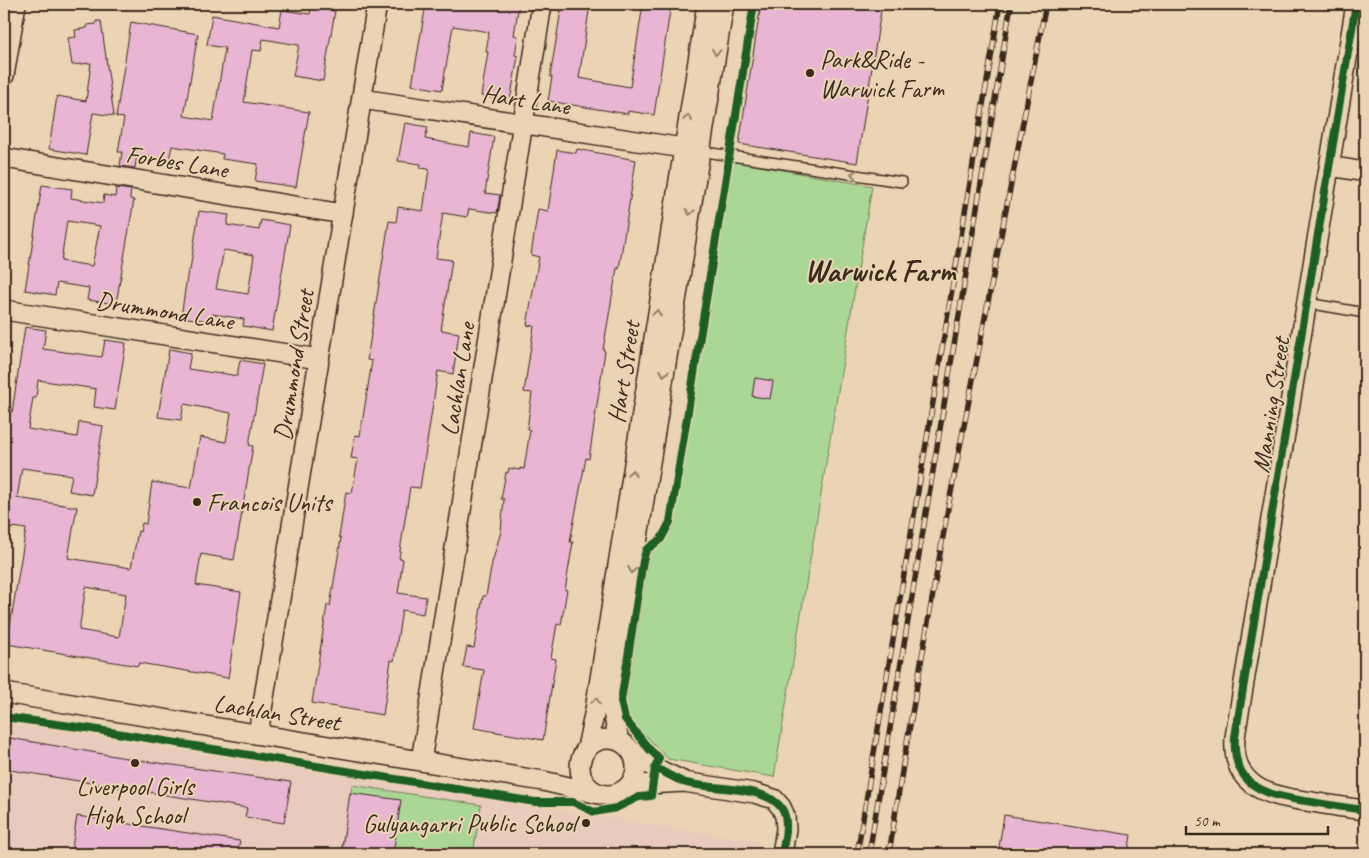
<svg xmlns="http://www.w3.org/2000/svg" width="1369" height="858" font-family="Caveat,sans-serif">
<rect width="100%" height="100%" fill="#ead4b3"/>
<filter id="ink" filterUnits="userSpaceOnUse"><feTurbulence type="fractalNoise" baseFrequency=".02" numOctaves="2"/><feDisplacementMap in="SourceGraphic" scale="10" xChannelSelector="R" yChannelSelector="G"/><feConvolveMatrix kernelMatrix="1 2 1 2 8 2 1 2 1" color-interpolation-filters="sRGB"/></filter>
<g filter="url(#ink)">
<path fill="#e9cbbd" d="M4,722L760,842L758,854H4Z"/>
<path fill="#aad796" stroke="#72805a" d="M731,161L872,186L774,777L668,759L632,721L627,715L625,707L649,556L673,528Z
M352,785L481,805L473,854H341Z"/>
<path fill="#e8b5d3" stroke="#3b2a1e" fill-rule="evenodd" d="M426,4H519L514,35L518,36L515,55L518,56L510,101L481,96L488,52H486L489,32L453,26L442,90L412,85Z
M562,4H590L579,78L630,87L643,4H671L654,115L628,111V114L548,101L552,77H550Z
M761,4H882L857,163L739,144Z
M311,8L335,11L323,81L293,76L299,45L263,39L261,51L252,50L244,102L309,112L296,187L255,181L258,164L222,159L223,154L172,146L169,160L137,155L135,168L120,166L122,152H118L124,118L116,117L131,22L198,34L184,116L213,121L225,48L207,45L212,15L279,27L282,10L310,14Z
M96,21H101L114,116L93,113L86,155L49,149L57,96L86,101L91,63L72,65L68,38L76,37L75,30L87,28V25L96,24Z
M405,123L428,127L425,139L469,147L471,133L494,137L485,193L500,195L497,213L469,209L467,217L443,213L436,258L452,260L441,330L459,333L453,374L438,371L420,488L410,487L399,558L403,559L398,593L426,597L423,614L402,610L394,661L391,660L383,715L312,703L327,605L330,606L341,538L339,537L346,492L352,493L358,459L351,458L355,435L360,436L372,361L367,360L389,221L396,222L398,207L423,211L429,169L420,168L421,164L398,161Z
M577,149L636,160L619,269L617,268L603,350L605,351L589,459L586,458L570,542H573L565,590H567L561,625L557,624L551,658L556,659L543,740L474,728L484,670L463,667L467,647L474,648L483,596H486L492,563L501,531L504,499H501L506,472L508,473L509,468L520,470V468L524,469L530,430L527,429L532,393L524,392L534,326L527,325L539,257L531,255L538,209L548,211L557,150L576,153Z
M42,185L72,189L71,198L103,203L104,195L115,197L116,188L131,190L130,199L134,200L116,304L87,300L89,288L57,283L55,295L25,290ZM67,221L100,226L92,266L61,261Z
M199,211L229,215L227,225L259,230L261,220L290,225L272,331L243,326L244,319L212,314L210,321L181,317L188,270H190ZM224,250L254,255L248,294L216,289Z
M25,327L46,330L43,349L102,357L105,340L126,343L115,410L94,407L96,389L38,380L36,398H33L28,429L77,437L79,422L103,426L92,495L69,491L72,475L22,468L17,498L77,507L68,558L131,568L138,531L140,532L142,523L146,524L152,482L191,488L200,437L226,442L231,413L184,404L181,420L158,417L169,349L191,353L188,369L221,374V373L237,376L240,360L263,364L249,445L253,446L234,560L201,554L196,585L241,592L228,678L139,663L138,666L7,644L26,529L13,527L12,529L4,528V434L7,411L12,412ZM86,587L126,594L119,637L79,630Z
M755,378L773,381L770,399L752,396Z
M4,737L138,760L291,782L284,823L245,817L247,808L4,769Z
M350,793L401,800L393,854L342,848Z
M1004,815L1131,835L1128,854H998Z
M77,816L240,841L237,854H71Z"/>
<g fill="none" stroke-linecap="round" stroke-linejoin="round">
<g stroke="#3b2a1e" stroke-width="12">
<path id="lane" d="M699,151L902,182
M1307,303L1365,313"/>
</g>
<g stroke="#3b2a1e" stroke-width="22">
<path id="street" d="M1356,4L1235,737C1231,789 1270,796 1312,802C1330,805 1347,808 1365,810
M4,76L16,4
M362,99L683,148
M4,158L343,214
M1329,166L1365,172
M4,310L319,359
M4,693L543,781L599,794
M258,734L377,4
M580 767a28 28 0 1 1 56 0a28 28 0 1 1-56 0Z
M619,741L613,712V692L724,4
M587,748L595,710L707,4
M633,752L655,768L683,781
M421,761L542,4
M631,785L684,782L754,793L774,799L781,807L785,816L786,829L782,854"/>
</g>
<use href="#lane" stroke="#ead4b3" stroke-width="9"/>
<use href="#street" stroke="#ead4b3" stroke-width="19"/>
<g stroke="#3b2a1e" stroke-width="5.5">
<path id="rail" d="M857,854L1000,4
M869,854L1011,4
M889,854L903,765L948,508L1046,4"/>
</g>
<use href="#rail" stroke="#ead4b3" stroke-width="4" stroke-dasharray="11" stroke-linecap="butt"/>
<g stroke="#ead4b3" stroke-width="11">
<path id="cycleway" d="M1356,4L1235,737C1231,789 1270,796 1312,802C1330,805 1347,808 1365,810
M4,717L86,728L535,802H573L594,812L616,808L639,797L651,796L655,768L659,758L649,749L625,719L621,701L643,561L646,550L661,539L670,522L754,4
M655,768C664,772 674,778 683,782C709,791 777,783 785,816C788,828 784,842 782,854"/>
</g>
<use href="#cycleway" stroke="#1b5e20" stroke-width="8"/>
</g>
<defs><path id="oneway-chevron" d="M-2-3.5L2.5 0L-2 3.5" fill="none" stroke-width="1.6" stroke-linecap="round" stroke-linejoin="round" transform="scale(1.25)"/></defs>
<g stroke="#927f68">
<use href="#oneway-chevron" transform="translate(716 52) rotate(99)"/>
<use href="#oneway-chevron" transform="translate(688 118) rotate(-81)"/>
<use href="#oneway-chevron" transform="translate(854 174) rotate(-171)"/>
<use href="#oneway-chevron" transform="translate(690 212) rotate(99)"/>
<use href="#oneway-chevron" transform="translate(657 313) rotate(-81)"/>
<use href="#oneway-chevron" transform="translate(664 373) rotate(99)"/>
<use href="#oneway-chevron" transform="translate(632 473) rotate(-81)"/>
<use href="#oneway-chevron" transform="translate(632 570) rotate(99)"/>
<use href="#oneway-chevron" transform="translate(596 701) rotate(-81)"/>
</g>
</g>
<g fill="#3b2a1e" stroke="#ead4b3" stroke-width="2">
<circle cx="810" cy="73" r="5"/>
<circle cx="197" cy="502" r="5"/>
<circle cx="135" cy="763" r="5"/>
<circle cx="586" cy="823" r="5"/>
</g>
<g text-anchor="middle" stroke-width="4" stroke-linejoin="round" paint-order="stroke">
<g font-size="25" fill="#3b2a1e" stroke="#ead4b3" text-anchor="start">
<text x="820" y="68">Park&amp;Ride -<tspan x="820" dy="29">Warwick Farm</tspan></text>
<text x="207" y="511">Francois Units</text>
<text x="135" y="795" text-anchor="middle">Liverpool Girls<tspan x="135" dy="29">High School</tspan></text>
<text x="576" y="832" text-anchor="end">Gulyangarri Public School</text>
</g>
<g font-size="25" fill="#3b2a1e" stroke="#ead4b3">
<text transform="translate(526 99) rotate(9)" y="9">Hart Lane</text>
<text transform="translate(177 161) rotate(9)" y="9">Forbes Lane</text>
<text transform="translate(165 310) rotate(9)" y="9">Drummond Lane</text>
<text transform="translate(293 365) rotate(-81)" y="9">Drummond Street</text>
<text transform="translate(623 372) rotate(-81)" y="9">Hart Street</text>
<text transform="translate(457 379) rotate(-81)" y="9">Lachlan Lane</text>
<text transform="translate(1270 405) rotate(-81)" y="9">Manning Street</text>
<text transform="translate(277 712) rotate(9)" y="9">Lachlan Street</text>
</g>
<g font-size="30" font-weight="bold" fill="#3b2a1e" stroke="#ead4b3">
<text x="880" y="281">Warwick Farm</text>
</g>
</g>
<rect width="1369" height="858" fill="none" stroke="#ead4b3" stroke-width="20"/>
<rect x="10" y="10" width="1349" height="838" fill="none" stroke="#3b2a1e" stroke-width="2" filter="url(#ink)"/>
<path d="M1186 826v8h142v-8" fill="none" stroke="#3b2a1e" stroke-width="2.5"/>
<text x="1194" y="826" font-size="15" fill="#3b2a1e" stroke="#ead4b3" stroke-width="4" paint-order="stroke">50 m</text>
</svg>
